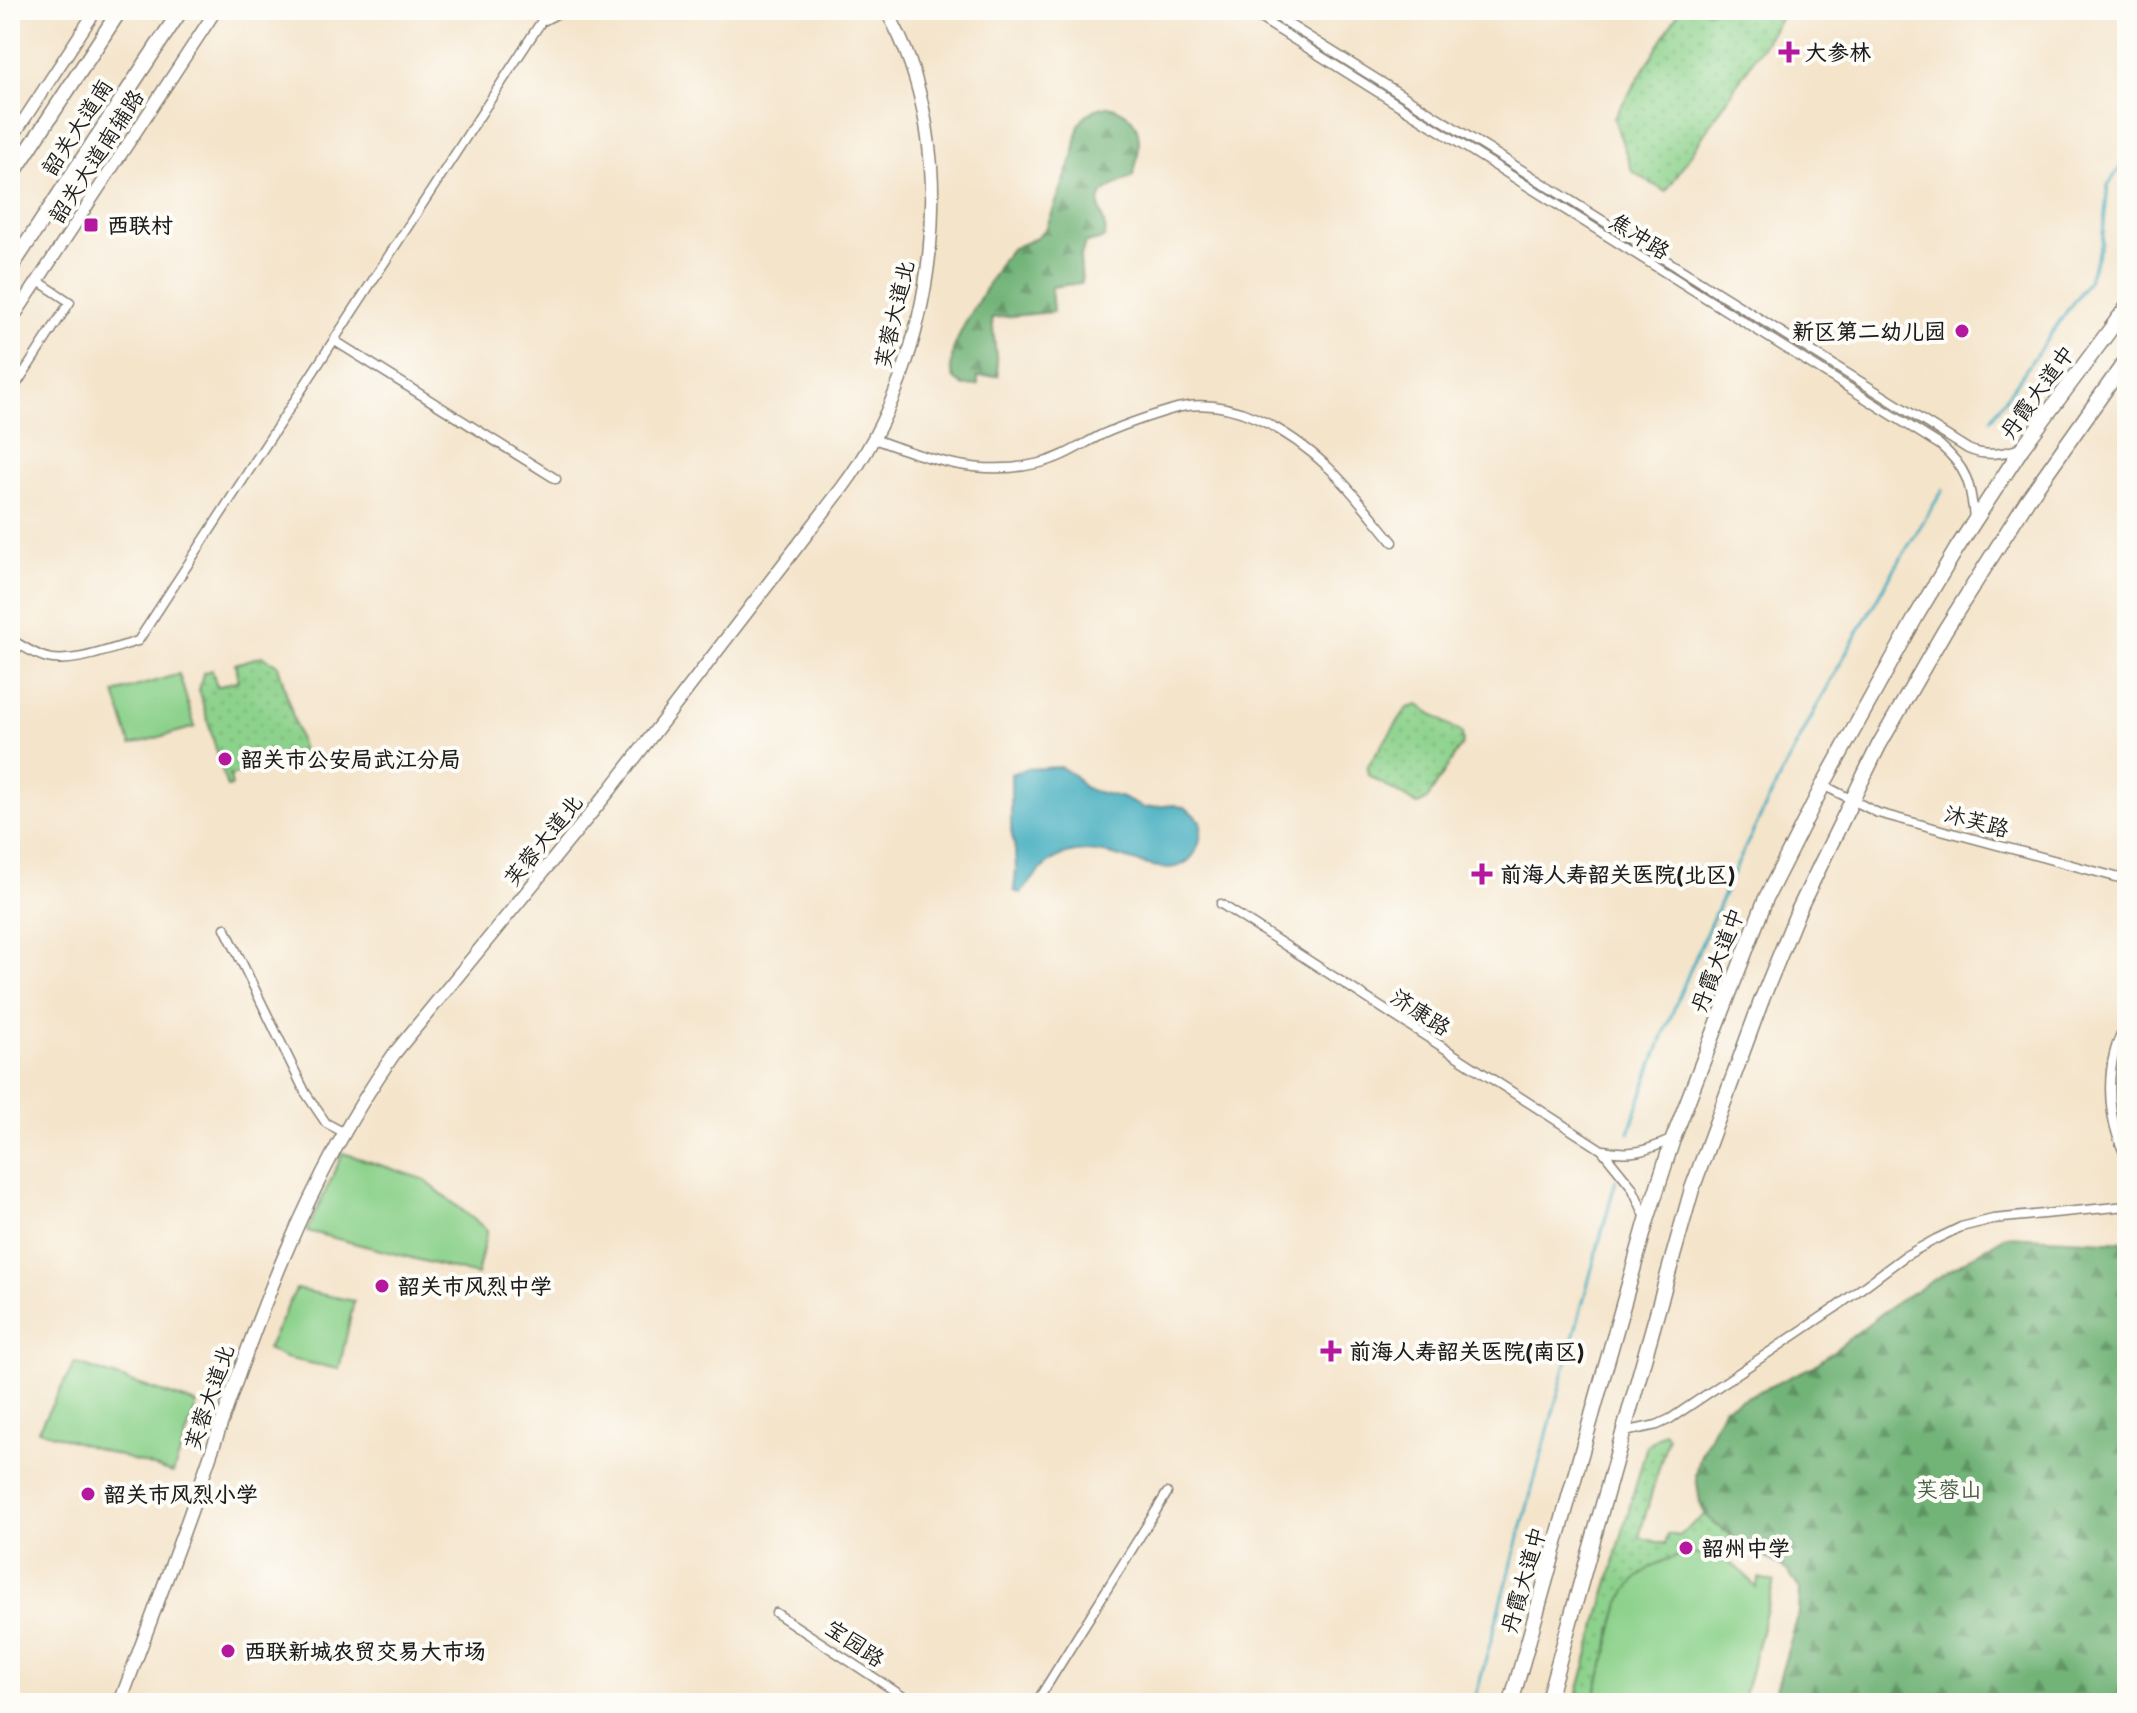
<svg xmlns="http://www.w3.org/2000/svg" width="2137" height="1713" font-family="'Balsamiq Sans','LXGW WenKai TC',sans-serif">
<defs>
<pattern id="grass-dots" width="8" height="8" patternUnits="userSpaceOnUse" patternTransform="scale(2)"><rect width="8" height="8" fill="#8dd28c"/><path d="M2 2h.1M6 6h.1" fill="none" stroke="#79b478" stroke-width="1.8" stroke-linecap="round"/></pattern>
<pattern id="forest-firs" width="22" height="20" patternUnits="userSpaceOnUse" patternTransform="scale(2)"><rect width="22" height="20" fill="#72b478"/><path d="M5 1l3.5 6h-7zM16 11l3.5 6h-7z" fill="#5d9262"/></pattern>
</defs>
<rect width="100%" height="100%" fill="#fdfcf7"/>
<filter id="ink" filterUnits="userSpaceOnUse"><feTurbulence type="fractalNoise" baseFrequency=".0125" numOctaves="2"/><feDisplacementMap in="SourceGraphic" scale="16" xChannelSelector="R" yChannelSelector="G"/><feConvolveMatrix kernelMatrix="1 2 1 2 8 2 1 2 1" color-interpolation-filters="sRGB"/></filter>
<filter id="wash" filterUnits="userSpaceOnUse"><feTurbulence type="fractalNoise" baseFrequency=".006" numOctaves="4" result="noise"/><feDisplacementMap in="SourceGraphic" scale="32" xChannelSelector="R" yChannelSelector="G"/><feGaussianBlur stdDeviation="1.8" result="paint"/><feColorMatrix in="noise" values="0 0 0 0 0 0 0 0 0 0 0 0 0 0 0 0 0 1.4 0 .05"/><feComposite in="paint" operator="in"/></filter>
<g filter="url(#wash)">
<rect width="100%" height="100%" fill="#f4e4ca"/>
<path fill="url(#grass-dots)" stroke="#547754" stroke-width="2" d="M1680,10H1786L1666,192L1632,171L1614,118Z
M262,656L278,665L307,765L302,766L299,757L230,776L232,786L227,787L199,691L203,673L212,670L217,687L239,680L235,664Z
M1418,705L1462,733L1463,743L1426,801L1418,805L1368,775L1367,767L1407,708Z
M1664,1432L1668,1437L1639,1537L1665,1544L1668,1534L1679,1536L1705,1514L1715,1524L1731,1534L1724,1559C1682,1547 1644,1561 1622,1600C1617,1608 1616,1620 1613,1630C1606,1654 1600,1679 1593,1703H1575L1647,1445Z"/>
<path fill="url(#forest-firs)" stroke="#47684a" stroke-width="2" d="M1108,106C1146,115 1142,146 1133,176C1124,182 1105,187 1100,198C1096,210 1110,230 1104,237C1100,241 1090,242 1085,243L1080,259L1082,283L1051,287L1053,312L992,318L998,375L978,377V385L964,386L954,379L951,369L953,350L962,329L1002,260L1011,249L1034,239L1046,229L1073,157L1079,125L1086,115L1096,109Z
M2006,1236L2127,1242V1703H1772L1799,1613L1800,1590L1789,1572L1715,1524L1705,1514L1700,1503L1696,1476L1700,1457L1723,1408L1814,1366L1894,1304Z"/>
<path fill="#8dd28c" stroke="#547754" stroke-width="2" d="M179,674L195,727L131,745L115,693Z
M343,1153L423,1179L487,1230L477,1275L307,1231Z
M296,1289L354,1301L339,1369L285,1358L267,1349Z
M75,1363L197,1404L173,1473L38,1430Z
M1700,1554C1726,1558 1741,1567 1756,1588L1759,1578L1774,1582L1742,1703H1593C1599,1683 1604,1662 1610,1642C1614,1628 1616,1612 1622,1599C1638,1569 1667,1554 1700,1554Z"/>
<path fill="#40acbe" stroke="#2e646d" stroke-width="2" d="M1061,767L1075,776L1084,787L1093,791L1120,797L1144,808L1174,805L1186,808L1201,821C1202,833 1201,841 1196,851C1179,882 1142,862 1116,856C1101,852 1082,849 1067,854C1044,860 1036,877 1021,893L1014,891L1016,869L1015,850L1011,830V774L1025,769Z"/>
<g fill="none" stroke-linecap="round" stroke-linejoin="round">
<path stroke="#40acbe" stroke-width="3" d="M1991,419L2088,281L2102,243L2108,185L2127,158
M1629,1133C1660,1034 1702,940 1746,846C1805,724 1870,605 1943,490
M1474,1703L1616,1180"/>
</g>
</g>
<g filter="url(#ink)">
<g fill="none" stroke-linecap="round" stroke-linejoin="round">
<g stroke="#888073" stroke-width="11">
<path id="minor" d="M1247,10L1940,445C1967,468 1971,484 1974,519
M1266,10L1968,449C1986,457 2003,454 2021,448
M335,341L556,479
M10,394L70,302L38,281
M874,439C929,459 980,478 1040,463C1062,458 1081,445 1101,435C1123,425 1147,417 1170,410C1227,392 1289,430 1329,468C1352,490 1372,517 1393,542
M10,639C21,645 32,653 44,657C70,666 113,648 138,641L541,22L564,10
M1823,785L1878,813L2127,880
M2127,884V893
M1221,904L1602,1150L1632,1187L1646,1218
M225,928L305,1092L326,1123L343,1132
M2127,1022C2103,1063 2106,1118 2127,1159
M1603,1150C1632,1156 1646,1151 1673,1139
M1624,1432L1657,1425L1670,1419L1835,1308L1905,1256L1936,1239L1961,1227L1993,1219L2127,1206
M776,1613L913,1703
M1036,1703L1167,1493"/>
</g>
<g stroke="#888073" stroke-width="14">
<path id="tertiary" d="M10,141L96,10
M10,323L216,10"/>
</g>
<g stroke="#888073" stroke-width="15">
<path id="secondary" d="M120,1703C145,1634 172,1566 196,1497C249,1343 299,1188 394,1054L610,790L842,488C936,363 966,148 886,10"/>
</g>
<g stroke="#888073" stroke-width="17">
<path id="primary" d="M1511,1703L1647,1220L1673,1139L1766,898L1823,785L1917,615L1957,548L2022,448L2127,307
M1547,1703L1692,1189L1762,999L1798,911L1879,745L1945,630L2028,499L2127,359"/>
</g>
<g stroke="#888073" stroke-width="17">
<path id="trunk" d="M10,178L120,10
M10,269L181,10"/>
</g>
<use href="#minor" stroke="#fff" stroke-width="8"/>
<use href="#tertiary" stroke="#fff" stroke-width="11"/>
<use href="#secondary" stroke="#fff" stroke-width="12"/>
<use href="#primary" stroke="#fff" stroke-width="14"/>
<use href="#trunk" stroke="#fff" stroke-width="14"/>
</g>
</g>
<g fill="#b5179e" stroke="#fdfcf7" stroke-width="3">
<path d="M1785 40h8v8h8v8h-8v8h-8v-8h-8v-8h8z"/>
<rect x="83" y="217" width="16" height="16" rx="4"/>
<circle cx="1962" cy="331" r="8"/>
<circle cx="225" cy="759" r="8"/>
<path d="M1478 862h8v8h8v8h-8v8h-8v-8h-8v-8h8z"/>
<circle cx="382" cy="1286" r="8"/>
<path d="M1327 1339h8v8h8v8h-8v8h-8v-8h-8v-8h8z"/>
<circle cx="88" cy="1494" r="8"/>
<circle cx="1686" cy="1548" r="8"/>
<circle cx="228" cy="1651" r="8"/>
</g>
<g text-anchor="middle" stroke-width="8" stroke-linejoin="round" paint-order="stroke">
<g font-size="22" font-weight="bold" fill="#1c1c1c" stroke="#fdfcf7" text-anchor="start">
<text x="1805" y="60">大参林</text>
<text x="107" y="233">西联村</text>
<text x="1946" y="339" text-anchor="end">新区第二幼儿园</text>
<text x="241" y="767">韶关市公安局武江分局</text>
<text x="1500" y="882">前海人寿韶关医院(北区)</text>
<text x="398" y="1294">韶关市风烈中学</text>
<text x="1349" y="1359">前海人寿韶关医院(南区)</text>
<text x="104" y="1502">韶关市风烈小学</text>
<text x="1702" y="1556">韶州中学</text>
<text x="244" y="1659">西联新城农贸交易大市场</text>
</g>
<g font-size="22" fill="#1c1c1c" stroke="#fdfcf7">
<text transform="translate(77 127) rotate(-57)" y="8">韶关大道南</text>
<text transform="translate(96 156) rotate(-57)" y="8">韶关大道南辅路</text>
<text transform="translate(1640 236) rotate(32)" y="8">焦冲路</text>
<text transform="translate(894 314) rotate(-77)" y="8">芙蓉大道北</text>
<text transform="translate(2037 392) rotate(-54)" y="8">丹霞大道中</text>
<text transform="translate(1977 821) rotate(15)" y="8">沐芙路</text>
<text transform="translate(543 840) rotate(-51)" y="8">芙蓉大道北</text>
<text transform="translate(1717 960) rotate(-69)" y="8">丹霞大道中</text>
<text transform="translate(1421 1012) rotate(33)" y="8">济康路</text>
<text transform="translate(209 1397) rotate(-71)" y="8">芙蓉大道北</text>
<text transform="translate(1523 1580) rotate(-74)" y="8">丹霞大道中</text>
<text transform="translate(855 1643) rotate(34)" y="8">宝园路</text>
</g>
<g font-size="22" fill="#445c43" stroke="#fdfcf7">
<text x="1949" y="1497">芙蓉山</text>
</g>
</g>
<rect width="2137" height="1713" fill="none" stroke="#fdfcf7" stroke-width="40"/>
</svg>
